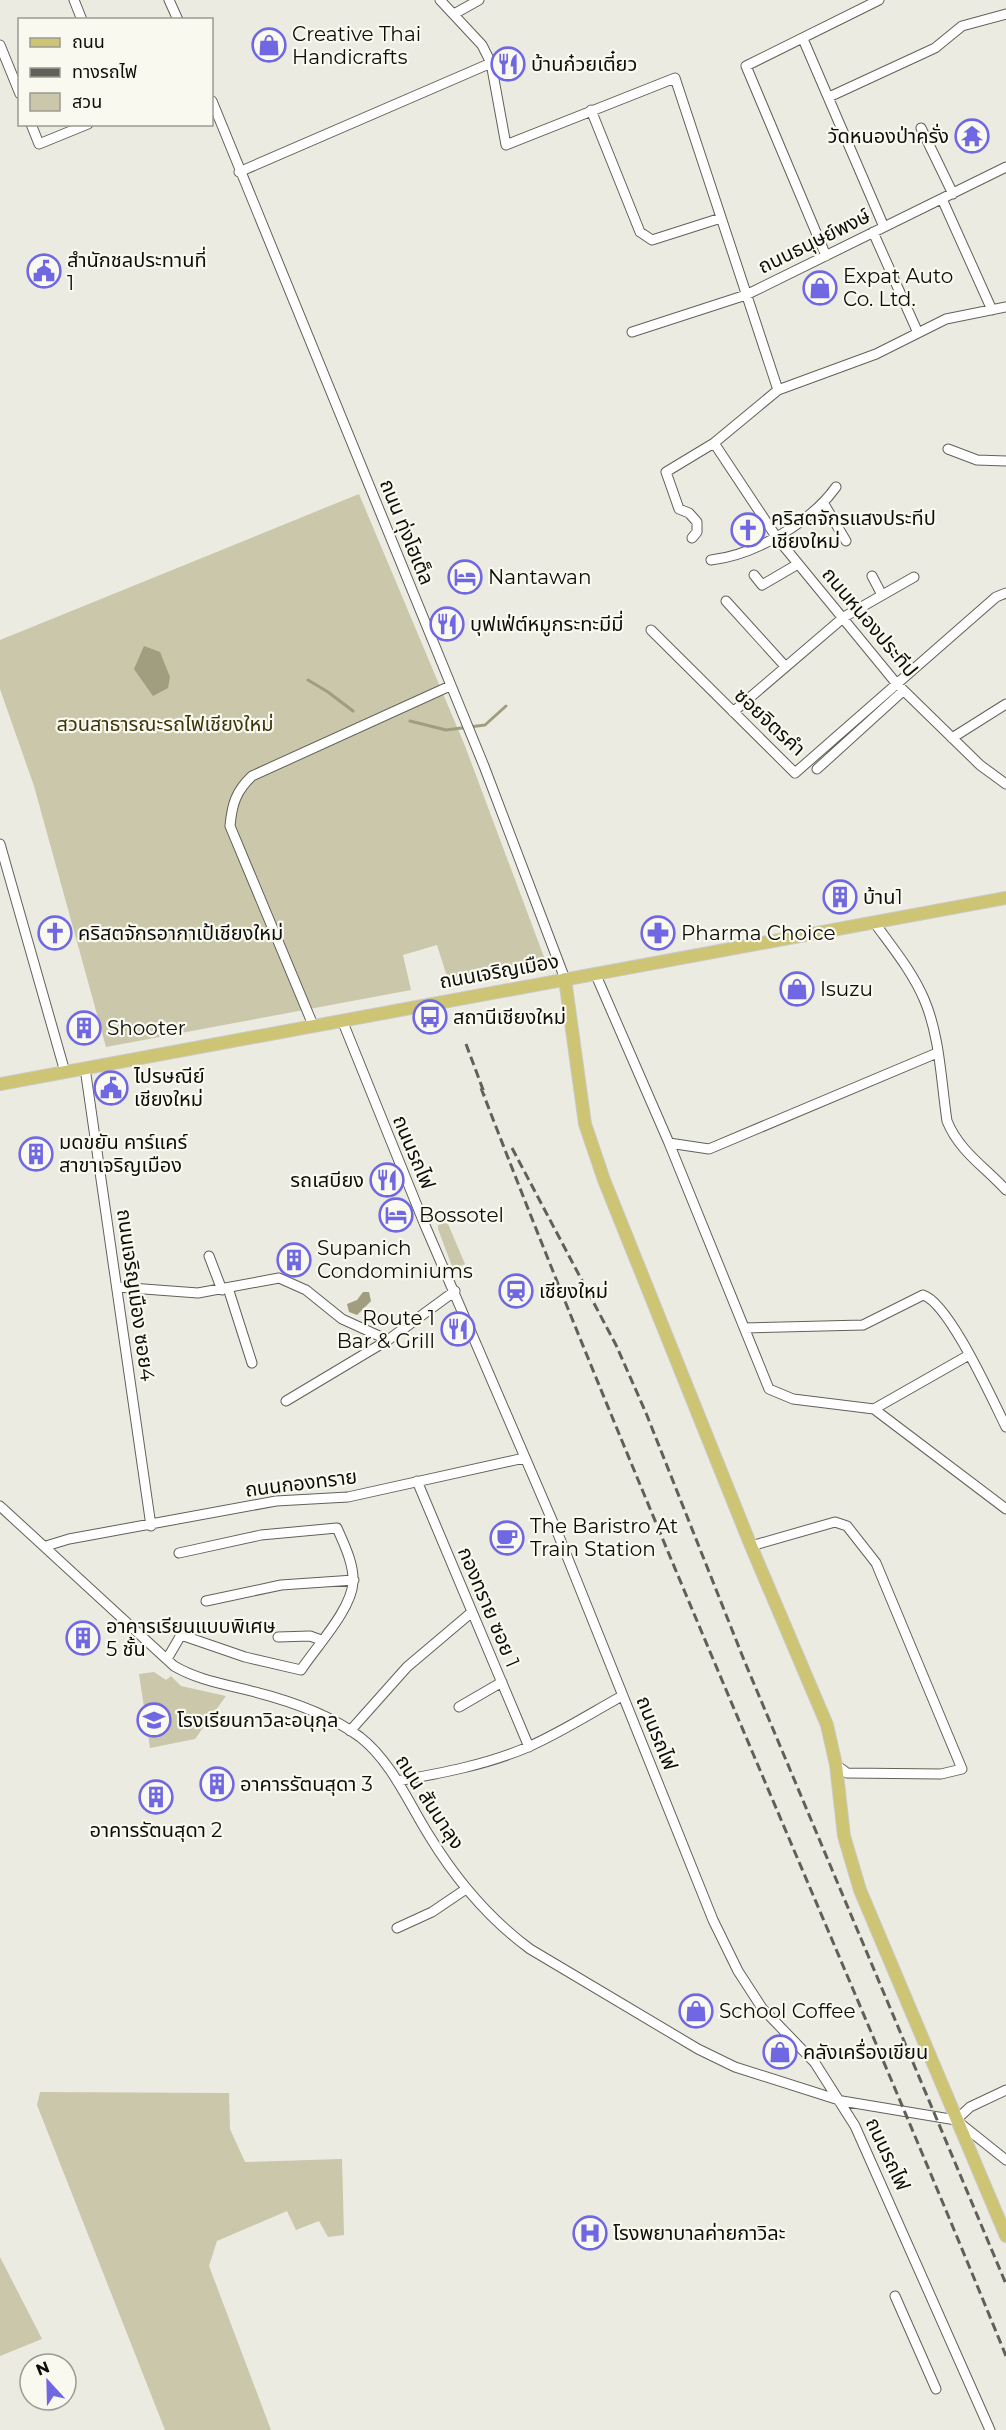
<svg xmlns="http://www.w3.org/2000/svg" width="1006" height="2430" font-family="Montserrat,'Noto Sans Thai',sans-serif">
<rect width="100%" height="100%" fill="#ecebe2"/>
<path fill="#cac7aa" d="M359,494L465,746L547,965L449,983L437,945L403,955L411,990L106,1047L34,786L0,689V640Z
M445,1223L448,1224L465,1264L453,1269L438,1229V1225Z
M154,1672L166,1680L171,1676L181,1686L226,1696L195,1739L150,1748L139,1674Z
M40,2092L229,2093L230,2129L245,2162L342,2159L344,2235L328,2237L319,2221L296,2230L287,2211L217,2241L209,2266L271,2430H165L37,2105Z
M0,2257L42,2339L0,2356Z"/>
<path fill="#a19d7f" d="M144,646L160,652L170,677L168,688L153,696L134,669Z
M363,1292H369L371,1301L357,1315L349,1312L347,1304L357,1300Z"/>
<g fill="none" stroke-linecap="round" stroke-linejoin="round">
<path stroke="#a19d7f" stroke-width="3" d="M308,680L328,692L353,711
M410,721L446,730L485,725L506,706"/>
<g stroke="#626159" stroke-width="11">
<path id="minor" d="M74,0L82,20
M169,0L178,20
M440,0L482,45L491,63L506,145L675,78L778,390
M454,14L479,0
M803,39L884,227
M0,45L20,94
M829,97L935,48L962,26L1006,14
M212,101L484,766L565,979
M591,110L640,232L652,240L721,218
M31,124L39,144L88,124
M921,128L953,194
M239,172L491,63
M942,199L992,310
M873,232L918,333
M826,256L746,66L879,0
M632,332L746,295L1006,167
M714,443L777,538L896,683L980,765L1006,784
M948,449L977,460L1006,461
M824,504L846,541
M692,538L697,532V522L689,513L679,509L666,472L714,443L778,390L876,354L946,319L1006,307
M711,560C755,555 811,522 836,487
M754,575L762,585L798,564
M872,576L882,595
M726,601L784,665
M651,630L795,773L996,597L1006,593
M733,712L844,617L914,577
M952,738L1006,704
M817,769L903,691
M0,844L65,1072
M874,922C892,947 912,971 924,999C940,1036 941,1081 947,1121C959,1151 985,1167 1006,1190
M595,973L669,1143L769,1389L793,1399L874,1409L1006,1509
M342,1020L424,1223L558,1534L713,1920L738,1971L762,2008L815,2063L855,2126L990,2430
M313,1025L230,826C232,804 236,791 252,776L450,686
M85,1068L151,1526
M669,1143L709,1149L937,1053
M209,1256L222,1290
M117,1287L198,1293L279,1278L306,1290L342,1319L388,1340
M228,1288L252,1363
M744,1328L863,1325L923,1295C949,1303 992,1399 1006,1427
M286,1401L388,1340L455,1291
M874,1409L969,1355
M417,1481L529,1747
M0,1506L174,1666C198,1680 224,1684 251,1691C287,1700 329,1714 360,1737C392,1762 409,1804 430,1837C457,1881 488,1918 530,1949L698,2049L735,2067L842,2101L956,2120L1006,2160
M46,1546L69,1539L276,1501L348,1497L524,1458
M751,1546L835,1522L847,1526L876,1563L962,1769L941,1774L847,1773L836,1765
M206,1601L281,1585L354,1580
M278,1637L310,1636L321,1640
M167,1659L181,1635L245,1657L301,1670C316,1647 352,1609 353,1582C354,1564 344,1544 337,1528L261,1535L179,1553
M459,1707L502,1682
M350,1731L407,1667L472,1612
M397,1781C442,1773 486,1765 528,1747C560,1733 591,1713 622,1696
M397,1928L432,1912L466,1889
M956,2120L970,2107L1006,2090
M895,2296L936,2389"/>
</g>
<g stroke="#cacac9" stroke-width="14">
<path id="major" d="M565,979L585,1124L604,1180L751,1546L827,1725L836,1765L844,1836L860,1890L1006,2236
M0,1084L1006,898"/>
</g>
<use href="#minor" stroke="#fff" stroke-width="9"/>
<use href="#major" stroke="#cdc474" stroke-width="12"/>
<path stroke="#60605b" stroke-width="3" stroke-dasharray="9 4.5" stroke-linecap="butt" d="M466,1044L485,1095
M481,1088C645,1515 833,1932 1006,2356
M512,1148L616,1345L646,1413L744,1660L1006,2284"/>
</g>
<defs>
<g id="shop-ring" transform="scale(1.725)"><circle r="9.5" fill="#f9f9ef" stroke="#7068e3" stroke-width="1.5"/><path d="M-5-2.5h2.3a2.7 3.5 0 0 1 5.4 0H5L5.5 6h-11ZM-1.5-2.5h3a1.5 2.3 0 0 0-3 0Z" fill="#7068e3"/></g>
<g id="restaurant-ring" transform="scale(1.725)"><circle r="9.5" fill="#f9f9ef" stroke="#7068e3" stroke-width="1.5"/><path d="M-5-6h1v4h1v-4h1v4h1v-4h1v5L-1.5 .5V6h-2V.5L-5-1ZM5-6V6H3V1.5H1.5Q1.5-4 5-6Z" fill="#7068e3"/></g>
<g id="temple-ring" transform="scale(1.725)"><circle r="9.5" fill="#f9f9ef" stroke="#7068e3" stroke-width="1.5"/><path d="M0-6L5-2H3V0L6.5 2.5H4V6H1.5V3h-3V6H-4V2.5H-6.5L-3 0V-2H-5Z" fill="#7068e3"/></g>
<g id="civic-ring" transform="scale(1.725)"><circle r="9.5" fill="#f9f9ef" stroke="#7068e3" stroke-width="1.5"/><path d="M-.6-6.5H3V-4.5H.6V-3L4-1V1h2V6H-6V1h2V-1L-.6-3ZM-1.2 2.5V6h2.4V2.5Z" fill="#7068e3"/></g>
<g id="church-ring" transform="scale(1.725)"><circle r="9.5" fill="#f9f9ef" stroke="#7068e3" stroke-width="1.5"/><path d="M-1.2-6h2.4v3.5h3.3v2.4h-3.3V6h-2.4V-.1h-3.3v-2.4h3.3Z" fill="#7068e3"/></g>
<g id="hotel-ring" transform="scale(1.725)"><circle r="9.5" fill="#f9f9ef" stroke="#7068e3" stroke-width="1.5"/><path d="M-6-4.5h1.5V1H6V5H4.5V3h-9V5H-6ZM-4 0a1.8 1.8 0 1 1 3.6 0ZM.5 0V-2.5h3Q6-2.5 6 0Z" fill="#7068e3"/></g>
<g id="building-ring" transform="scale(1.725)"><circle r="9.5" fill="#f9f9ef" stroke="#7068e3" stroke-width="1.5"/><path d="M-4-6H4V6H1V3H-1V6H-4ZM-2.5-4.3h1.7v1.8h-1.7ZM.8-4.3h1.7v1.8H.8ZM-2.5-1h1.7V.8h-1.7ZM.8-1h1.7V.8H.8Z" fill="#7068e3"/></g>
<g id="pharmacy-ring" transform="scale(1.725)"><circle r="9.5" fill="#f9f9ef" stroke="#7068e3" stroke-width="1.5"/><path d="M-2-6h4v4h4v4h-4v4h-4v-4h-4v-4h4Z" fill="#7068e3"/></g>
<g id="bus-ring" transform="scale(1.725)"><circle r="9.5" fill="#f9f9ef" stroke="#7068e3" stroke-width="1.5"/><path d="M-5-6H5V4H4V6H2V4H-2V6H-4V4H-5ZM-3.5-4V0h7V-4ZM-3.5 1.2v1.5H-2V1.2ZM2 1.2v1.5H3.5V1.2Z" fill="#7068e3"/></g>
<g id="station-ring" transform="scale(1.725)"><circle r="9.5" fill="#f9f9ef" stroke="#7068e3" stroke-width="1.5"/><path d="M-3-6H3Q5-6 5-4V2Q5 4 3 4L4.5 6H3L1.5 4h-3L-3 6H-4.5L-3 4Q-5 4-5 2V-4Q-5-6-3-6ZM-3.5-4v3h7v-3ZM-3.5 1v1.5H-2V1ZM2 1v1.5H3.5V1Z" fill="#7068e3"/></g>
<g id="cafe-ring" transform="scale(1.725)"><circle r="9.5" fill="#f9f9ef" stroke="#7068e3" stroke-width="1.5"/><path d="M-5.5-4.5H6V0H3Q3 3.5 0 3.5H-2.5Q-5.5 3.5-5.5 0ZM3-3.2v2h1.7v-2ZM-6 4.5H4V6H-6Z" fill="#7068e3"/></g>
<g id="school-ring" transform="scale(1.725)"><circle r="9.5" fill="#f9f9ef" stroke="#7068e3" stroke-width="1.5"/><path d="M0-5L7-2L0 1L-7-2ZM-4 1L0 2.5L4 1V4Q0 6-4 4Z" fill="#7068e3"/></g>
<g id="hospital-ring" transform="scale(1.725)"><circle r="9.5" fill="#f9f9ef" stroke="#7068e3" stroke-width="1.5"/><path d="M-5-5h3v3.5h4V-5h3V5h-3V1.5h-4V5h-3Z" fill="#7068e3"/></g>
</defs>
<g fill-rule="evenodd">
<use href="#shop-ring" x="269" y="45"/>
<use href="#restaurant-ring" x="508" y="64"/>
<use href="#temple-ring" x="972" y="136"/>
<use href="#civic-ring" x="44" y="271"/>
<use href="#shop-ring" x="820" y="288"/>
<use href="#church-ring" x="748" y="530"/>
<use href="#hotel-ring" x="465" y="577"/>
<use href="#restaurant-ring" x="447" y="624"/>
<use href="#building-ring" x="840" y="897"/>
<use href="#church-ring" x="55" y="933"/>
<use href="#pharmacy-ring" x="658" y="933"/>
<use href="#shop-ring" x="797" y="989"/>
<use href="#bus-ring" x="430" y="1017"/>
<use href="#building-ring" x="84" y="1028"/>
<use href="#civic-ring" x="111" y="1088"/>
<use href="#building-ring" x="36" y="1154"/>
<use href="#restaurant-ring" x="387" y="1180"/>
<use href="#hotel-ring" x="396" y="1215"/>
<use href="#building-ring" x="294" y="1260"/>
<use href="#station-ring" x="516" y="1291"/>
<use href="#restaurant-ring" x="458" y="1329"/>
<use href="#cafe-ring" x="507" y="1538"/>
<use href="#building-ring" x="83" y="1638"/>
<use href="#school-ring" x="154" y="1720"/>
<use href="#building-ring" x="217" y="1784"/>
<use href="#building-ring" x="156" y="1797"/>
<use href="#shop-ring" x="696" y="2011"/>
<use href="#shop-ring" x="780" y="2052"/>
<use href="#hospital-ring" x="590" y="2233"/>
</g>
<g text-anchor="middle" stroke-width="4.5" stroke-linejoin="round" paint-order="stroke">
<g font-size="20" fill="#0d0d0a" stroke="#f9f9ef" text-anchor="start">
<text x="292" y="41">Creative Thai<tspan x="292" dy="23">Handicrafts</tspan></text>
<text x="531" y="71">บ้านก๋วยเตี๋ยว</text>
<text x="949" y="143" text-anchor="end">วัดหนองป่าครั่ง</text>
<text x="67" y="267">สำนักชลประทานที่<tspan x="67" dy="23">1</tspan></text>
<text x="843" y="283">Expat Auto<tspan x="843" dy="23">Co. Ltd.</tspan></text>
<text x="771" y="525">คริสตจักรแสงประทีป<tspan x="771" dy="23">เชียงใหม่</tspan></text>
<text x="488" y="584">Nantawan</text>
<text x="470" y="631">บุฟเฟ่ต์หมูกระทะมีมี่</text>
<text x="863" y="904">บ้าน1</text>
<text x="78" y="940">คริสตจักรอากาเป้เชียงใหม่</text>
<text x="681" y="940">Pharma Choice</text>
<text x="820" y="996">Isuzu</text>
<text x="453" y="1024">สถานีเชียงใหม่</text>
<text x="107" y="1035">Shooter</text>
<text x="134" y="1083">ไปรษณีย์<tspan x="134" dy="23">เชียงใหม่</tspan></text>
<text x="59" y="1149">มดขยัน คาร์แคร์<tspan x="59" dy="23">สาขาเจริญเมือง</tspan></text>
<text x="364" y="1187" text-anchor="end">รถเสบียง</text>
<text x="419" y="1222">Bossotel</text>
<text x="317" y="1255">Supanich<tspan x="317" dy="23">Condominiums</tspan></text>
<text x="539" y="1298">เชียงใหม่</text>
<text x="435" y="1325" text-anchor="end">Route 1<tspan x="435" dy="23">Bar &amp; Grill</tspan></text>
<text x="530" y="1533">The Baristro At<tspan x="530" dy="23">Train Station</tspan></text>
<text x="106" y="1633">อาคารเรียนแบบพิเศษ<tspan x="106" dy="23">5 ชั้น</tspan></text>
<text x="177" y="1727">โรงเรียนกาวิละอนุกุล</text>
<text x="240" y="1791">อาคารรัตนสุดา 3</text>
<text x="156" y="1837" text-anchor="middle">อาคารรัตนสุดา 2</text>
<text x="719" y="2018">School Coffee</text>
<text x="803" y="2059">คลังเครื่องเขียน</text>
<text x="613" y="2240">โรงพยาบาลค่ายกาวิละ</text>
</g>
<g font-size="20" fill="#0d0d0a" stroke="#f9f9ef">
<text transform="translate(814 241) rotate(-26)" y="7">ถนนธนุษย์พงษ์</text>
<text transform="translate(407 532) rotate(68)" y="7">ถนน ทุ่งโฮเต็ล</text>
<text transform="translate(870 622) rotate(50)" y="7">ถนนหนองประทีป</text>
<text transform="translate(770 722) rotate(43)" y="7">ซอยจิตรคำ</text>
<text transform="translate(499 971) rotate(-10)" y="7">ถนนเจริญเมือง</text>
<text transform="translate(414 1152) rotate(67)" y="7">ถนนรถไฟ</text>
<text transform="translate(136 1295) rotate(82)" y="7">ถนนเจริญเมือง ซอย4</text>
<text transform="translate(301 1483) rotate(-7)" y="7">ถนนกองทราย</text>
<text transform="translate(489 1607) rotate(67)" y="7">กองทราย ซอย 1</text>
<text transform="translate(657 1733) rotate(68)" y="7">ถนนรถไฟ</text>
<text transform="translate(430 1802) rotate(57)" y="7">ถนน สันนาลุง</text>
<text transform="translate(888 2154) rotate(65)" y="7">ถนนรถไฟ</text>
</g>
<g font-size="20" fill="#3a350d" stroke="#f9f9ef">
<text x="165" y="731">สวนสาธารณะรถไฟเชียงใหม่</text>
</g>
</g>
<rect x="18" y="18" width="195" height="108" fill="#f9f9ef" stroke="#9b9b93" stroke-width="1.5"/>
<rect x="30" y="38" width="30" height="9" fill="#cdc474" stroke="#9b9b93" stroke-width="1.5"/>
<text x="72" y="48" font-size="18" fill="#0d0d0a">ถนน</text>
<rect x="30" y="68" width="30" height="9" fill="#60605b" stroke="#9b9b93" stroke-width="1.5"/>
<text x="72" y="78" font-size="18" fill="#0d0d0a">ทางรถไฟ</text>
<rect x="30" y="93" width="30" height="18" fill="#cac7aa" stroke="#9b9b93" stroke-width="1.5"/>
<text x="72" y="108" font-size="18" fill="#0d0d0a">สวน</text>
<g transform="translate(48 2382) rotate(338)"><circle r="28" fill="#f9f9ef" stroke="#9b9b93" stroke-width="1.5"/>
<path d="M0-4.5L10 22L0 15L-10 22Z" fill="#7068e3"/>
<text y="-9" font-size="16" font-weight="bold" text-anchor="middle" fill="#0d0d0a">N</text>
</g>
</svg>
